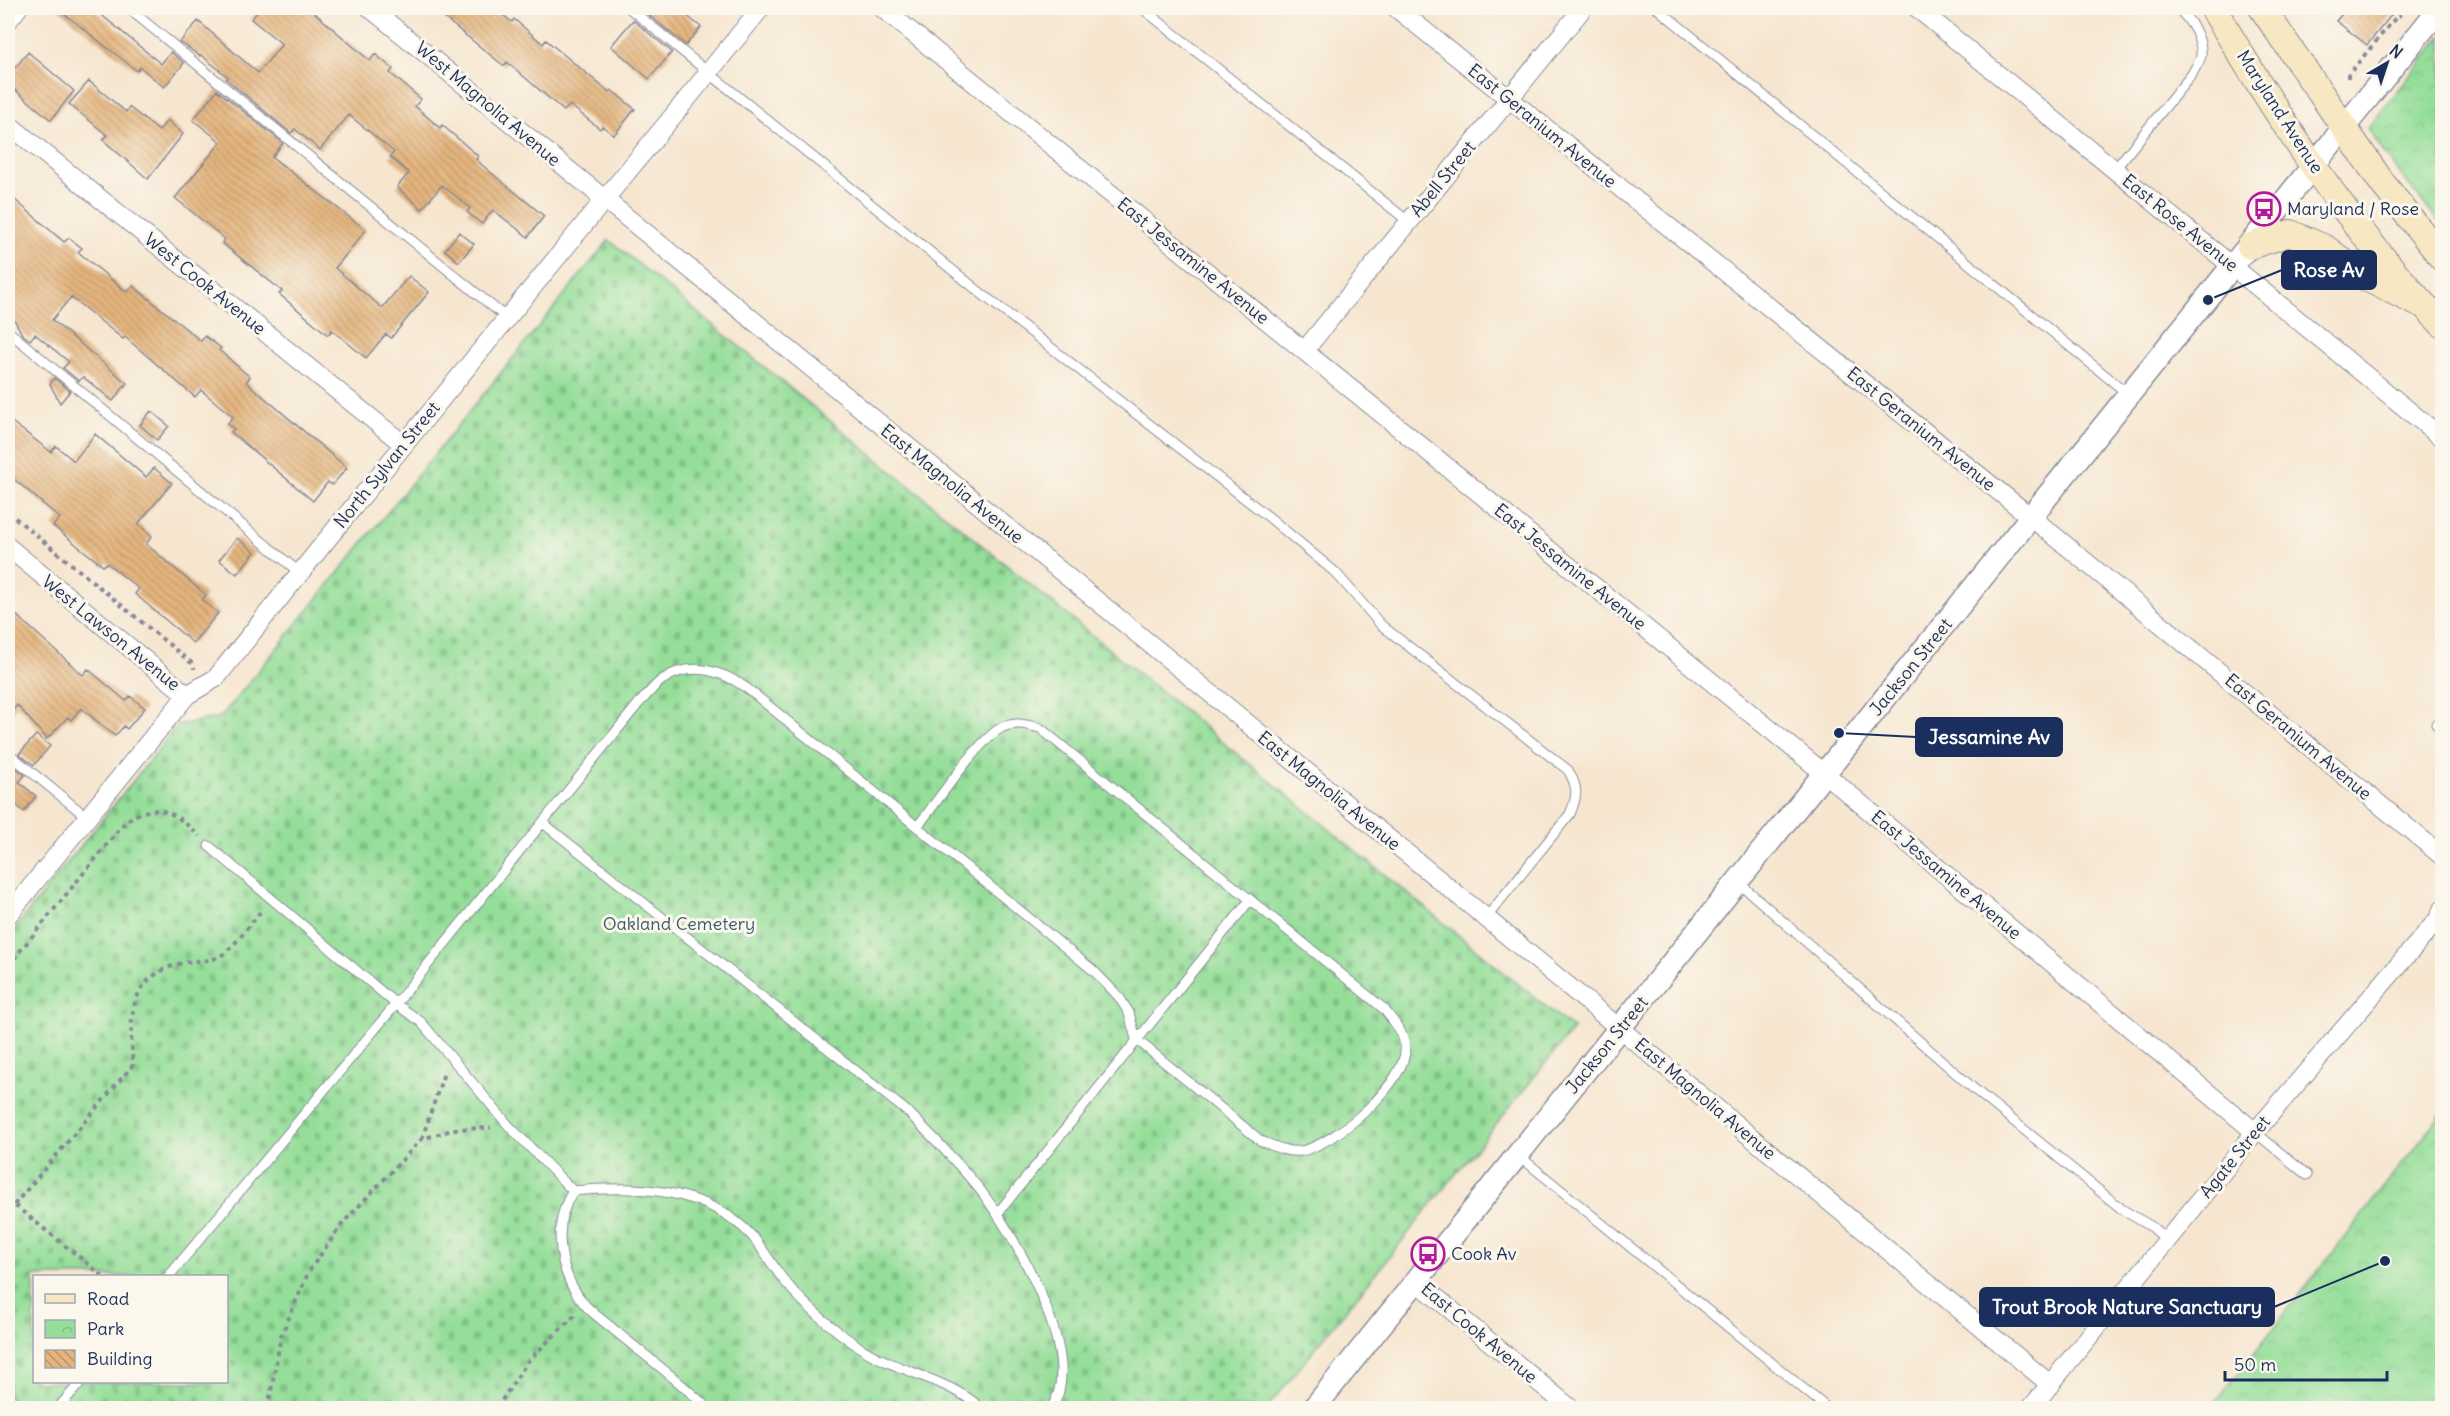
<svg xmlns="http://www.w3.org/2000/svg" width="2450" height="1416" font-family="Delius,sans-serif">
<defs>
<pattern id="cemetery-stones" width="16" height="16" patternUnits="userSpaceOnUse" patternTransform="scale(1.5)"><rect width="16" height="16" fill="#94de99"/><path d="M2 7V4a2 2 0 0 1 4 0v3zM10 15v-3a2 2 0 0 1 4 0v3z" fill="#7fbf86"/></pattern>
<pattern id="park-crowns" width="20" height="18" patternUnits="userSpaceOnUse" patternTransform="scale(1.5)"><rect width="20" height="18" fill="#94de99"/><path d="M2 6a3 3 0 1 1 6 0M12 15a3 3 0 1 1 6 0" fill="none" stroke="#7fbf86"/></pattern>
<pattern id="building-back-hatch" width="6" height="6" patternUnits="userSpaceOnUse" patternTransform="scale(1.5)"><rect width="6" height="6" fill="#e5b57e"/><path d="M-1 5l2 2M0 0l6 6M5-1l2 2" fill="none" stroke="#b9946a"/></pattern>
</defs>
<rect width="100%" height="100%" fill="#fbf7ec"/>
<filter id="ink" filterUnits="userSpaceOnUse"><feTurbulence type="fractalNoise" baseFrequency=".0167" numOctaves="2"/><feDisplacementMap in="SourceGraphic" scale="12" xChannelSelector="R" yChannelSelector="G"/><feConvolveMatrix kernelMatrix="1 2 1 2 8 2 1 2 1" color-interpolation-filters="sRGB"/></filter>
<filter id="wash" filterUnits="userSpaceOnUse"><feTurbulence type="fractalNoise" baseFrequency=".008" numOctaves="4" result="noise"/><feDisplacementMap in="SourceGraphic" scale="24" xChannelSelector="R" yChannelSelector="G"/><feGaussianBlur stdDeviation="1.35" result="paint"/><feColorMatrix in="noise" values="0 0 0 0 0 0 0 0 0 0 0 0 0 0 0 0 0 1.4 0 .05"/><feComposite in="paint" operator="in"/></filter>
<g filter="url(#wash)">
<rect width="100%" height="100%" fill="#f6e6d0"/>
<path fill="url(#cemetery-stones)" stroke="#58867c" stroke-width="1.5" fill-rule="evenodd" d="M609,240L1573,1029L1267,1408H8V937L178,725L221,717ZM34,1276H226V1382H34Z"/>
<path fill="url(#park-crowns)" stroke="#58867c" stroke-width="1.5" d="M2442,36V227L2382,150L2368,128Z
M2442,1113V1408H2211Z"/>
<g id="blocks">
<path fill="url(#building-back-hatch)" d="M57,8H93L161,64L171,52L184,63L164,87L140,67L137,71Z
M261,8H309L370,61L375,54L393,69L390,73L421,99L415,106L440,128L442,125L478,156L476,159L483,166L544,216L528,237L493,210L482,224L467,212L470,208L442,185L422,209L397,187L409,173L390,157L394,152L349,115L320,150L295,129L291,133L226,79L228,77L201,55L200,56L180,42L198,21L258,73L282,44L251,19Z
M432,8H494L512,22L514,19L543,44L546,40L609,92L611,90L635,109L614,135L602,126L600,129L570,105L564,111L507,62L504,66Z
M643,8H677L701,27L686,45L641,9Z
M2347,8H2397L2367,45L2336,21Z
M633,20L672,52L649,79L611,46Z
M28,52L74,91L51,120L8,84V62L15,68Z
M89,81L126,112L129,107L159,131L167,120L183,134L148,179L103,140L107,135L69,104Z
M217,90L283,143L272,157L366,230L335,268L382,308L409,276L429,292L391,338L386,334L366,358L332,330L328,335L279,294L282,291L222,243L225,239L175,198L221,142L193,120Z
M8,194L64,242L69,238L82,248L78,252L127,292L133,286L201,341L205,336L221,348L219,350L250,377L246,382L347,468L332,485L328,482L313,501L231,432L234,429L227,424L233,417L201,390L195,397L125,337L123,339L71,297L52,320L127,383L113,401L83,377L79,381L63,368L69,362L35,334L30,340L22,334L8,308Z
M459,232L474,244L459,262L445,250Z
M54,378L70,391L60,403L50,384Z
M151,411L169,426L157,440L140,425Z
M8,419L51,452L56,446L74,461L95,434L146,477L154,468L172,483L138,524L152,536L146,544L206,595L202,600L218,613L193,643L135,594L139,589L107,563L103,566L53,526L60,518L8,474Z
M237,538L255,552L237,574L219,560Z
M15,614L83,675L88,669L126,701L130,696L145,708L127,729L124,726L115,736L81,708L71,720L68,717L47,739L17,705L8,717V623Z
M36,735L50,746L34,765L19,754Z
M11,764L25,775L19,782L36,796L24,812L8,798V768Z"/>
</g>
</g>
<g filter="url(#ink)">
<use href="#blocks" fill-opacity="0" stroke="#888a97" stroke-width="1.5"/>
<g fill="none" stroke-linecap="round" stroke-linejoin="round">
<g stroke="#888a97" stroke-width="11">
<path id="service" d="M128,8L509,320
M629,8L982,294L1270,518L1336,573L1381,625L1568,770C1578,787 1578,795 1570,814L1486,918
M1142,8L1409,222
M1657,8L2128,394
M2115,169L2192,74C2195,68 2200,61 2201,56C2203,38 2189,18 2177,8
M8,331L300,573
M2436,724L2442,729
M8,753L88,818
M543,823L909,1113C934,1138 959,1164 981,1191C1013,1233 1088,1359 1051,1408
M209,846L396,1004L421,1022L509,1126L573,1191
M1738,882L1974,1089L2123,1210L2152,1227L2167,1240
M2255,1132L2307,1175
M1518,1155L1827,1408
M997,1214L1250,900
M169,1276L396,1004L639,703C647,696 654,685 662,680C695,657 733,675 759,698L1094,971L1119,997L1129,1013L1136,1039L1261,1141C1274,1146 1287,1153 1301,1151C1334,1145 1411,1081 1405,1044C1402,1030 1392,1020 1384,1009L1040,728C1027,725 1016,721 1003,727C980,737 935,805 917,827
M8,1397L22,1408
M2039,1398L2051,1408
M58,1408L81,1382
M707,1408C678,1379 645,1356 613,1329C604,1321 593,1314 585,1305C559,1275 551,1225 573,1191C636,1185 706,1187 752,1236C765,1251 774,1269 787,1284C808,1309 833,1329 859,1347C897,1372 947,1378 981,1408"/>
</g>
<g stroke="#888a97" stroke-width="20">
<path id="minor" d="M370,8L1486,918L2051,1385
M882,8L1825,774L2255,1132
M1396,8L2052,534L2442,856
M1917,8L2442,438
M8,21L18,8
M8,124L403,444
M1304,351L1583,8
M8,547L187,695
M8,915L187,695L216,678C395,452 580,231 761,8
M1416,1281L1570,1408
M2031,1408L2255,1132L2439,918L2442,910"/>
</g>
<g stroke="#888a97" stroke-width="25">
<path id="tertiary" d="M1314,1408L2440,8"/>
</g>
<g stroke="#888a97" stroke-width="28">
<path id="secondary" d="M2213,8C2279,119 2351,231 2442,324
M2262,8L2383,184L2442,258
M2250,246L2290,233L2325,248L2366,278L2417,303"/>
</g>
<path stroke="#888a97" stroke-width="4" stroke-dasharray="4.5 4.5" stroke-linecap="butt" d="M2348,78V75L2397,16L2401,15
M8,512L194,665V669
M8,966L126,821C157,800 175,812 199,836
M422,1139L444,1073
M8,1200L103,1276
M14,1205L133,1065C129,1015 127,975 187,962C198,960 212,962 222,955C237,944 250,924 262,910
M268,1408L281,1336L309,1271L343,1223L422,1139L455,1129L491,1128
M497,1408L527,1362L576,1314"/>
<use href="#service" stroke="#fff" stroke-width="9"/>
<use href="#minor" stroke="#fff" stroke-width="18"/>
<use href="#tertiary" stroke="#fff" stroke-width="22"/>
<use href="#secondary" stroke="#f7e8c3" stroke-width="26"/>
</g>
</g>
<defs>
<g id="bus-ring" transform="scale(1.725)"><circle r="9.5" fill="#fbf7ec" stroke="#b5179e" stroke-width="1.5"/><path d="M-5-6H5V4H4V6H2V4H-2V6H-4V4H-5ZM-3.5-4V0h7V-4ZM-3.5 1.2v1.5H-2V1.2ZM2 1.2v1.5H3.5V1.2Z" fill="#b5179e"/></g>
</defs>
<g fill-rule="evenodd">
<use href="#bus-ring" x="2264" y="209"/>
<use href="#bus-ring" x="1428" y="1254"/>
</g>
<g text-anchor="middle" stroke-width="6" stroke-linejoin="round" paint-order="stroke">
<g font-size="18" fill="#1b2f5e" stroke="#fbf7ec">
<text transform="translate(488 104) rotate(40)" y="6">West Magnolia Avenue</text>
<text transform="translate(2280 112) rotate(57)" y="6">Maryland Avenue</text>
<text transform="translate(1542 126) rotate(39)" y="6">East Geranium Avenue</text>
<text transform="translate(1443 179) rotate(-51)" y="6">Abell Street</text>
<text transform="translate(2180 223) rotate(39)" y="6">East Rose Avenue</text>
<text transform="translate(1193 261) rotate(39)" y="6">East Jessamine Avenue</text>
<text transform="translate(205 284) rotate(39)" y="6">West Cook Avenue</text>
<text transform="translate(1921 429) rotate(39)" y="6">East Geranium Avenue</text>
<text transform="translate(387 465) rotate(-51)" y="6">North Sylvan Street</text>
<text transform="translate(952 484) rotate(39)" y="6">East Magnolia Avenue</text>
<text transform="translate(1570 567) rotate(39)" y="6">East Jessamine Avenue</text>
<text transform="translate(111 633) rotate(39)" y="6">West Lawson Avenue</text>
<text transform="translate(1911 667) rotate(-51)" y="6">Jackson Street</text>
<text transform="translate(2298 737) rotate(40)" y="6">East Geranium Avenue</text>
<text transform="translate(1329 791) rotate(39)" y="6">East Magnolia Avenue</text>
<text transform="translate(1946 875) rotate(40)" y="6">East Jessamine Avenue</text>
<text transform="translate(1607 1045) rotate(-51)" y="6">Jackson Street</text>
<text transform="translate(1705 1099) rotate(40)" y="6">East Magnolia Avenue</text>
<text transform="translate(2235 1157) rotate(-51)" y="6">Agate Street</text>
<text transform="translate(1479 1333) rotate(40)" y="6">East Cook Avenue</text>
</g>
<g font-size="18" fill="#1b2f5e" stroke="#fbf7ec" text-anchor="start">
<text x="2287" y="215">Maryland / Rose</text>
<text x="1451" y="1260">Cook Av</text>
</g>
<g font-size="18" fill="#395b6d" stroke="#fbf7ec">
<text x="679" y="930">Oakland Cemetery</text>
</g>
</g>
<path fill="none" stroke="#1b2f5e" stroke-width="2" d="M2208 300L2282 270M1839 733L1916 737M2385 1261L2274 1307"/>
<g fill="#1b2f5e" stroke="#fbf7ec" stroke-width="2">
<circle cx="2208" cy="300" r="6"/>
<circle cx="1839" cy="733" r="6"/>
<circle cx="2385" cy="1261" r="6"/>
</g>
<g fill="#1b2f5e" stroke="#1b2f5e" stroke-width="2">
<rect x="2282" y="251" width="94" height="38" rx="6"/>
<rect x="1916" y="718" width="146" height="38" rx="6"/>
<rect x="1980" y="1288" width="294" height="38" rx="6"/>
</g>
<g font-size="20" text-anchor="middle" font-weight="bold" fill="#fff">
<text x="2329" y="277">Rose Av</text>
<text x="1989" y="744">Jessamine Av</text>
<text x="2127" y="1314">Trout Brook Nature Sanctuary</text>
</g>
<rect width="2450" height="1416" fill="none" stroke="#fbf7ec" stroke-width="30"/>
<rect x="33" y="1275" width="195" height="108" fill="#fbf7ec" stroke="#a1a7b3" stroke-width="1.5"/>
<rect x="45" y="1294" width="30" height="9" fill="#f7e8c3" stroke="#a1a7b3" stroke-width="1.5"/>
<text x="87" y="1305" font-size="18" fill="#1b2f5e">Road</text>
<rect x="45" y="1320" width="30" height="18" fill="url(#park-crowns)" stroke="#a1a7b3" stroke-width="1.5"/>
<text x="87" y="1335" font-size="18" fill="#1b2f5e">Park</text>
<rect x="45" y="1350" width="30" height="18" fill="url(#building-back-hatch)" stroke="#a1a7b3" stroke-width="1.5"/>
<text x="87" y="1365" font-size="18" fill="#1b2f5e">Building</text>
<g transform="translate(2387 63) rotate(39)" stroke="#fbf7ec" stroke-width="4.5" paint-order="stroke">
<path d="M0-4.5L10 22L0 15L-10 22Z" fill="#1b2f5e"/>
<text y="-9" font-size="16" font-weight="bold" text-anchor="middle" fill="#1b2f5e">N</text>
</g>
<path d="M2225 1371v9h162v-9" fill="none" stroke="#1b2f5e" stroke-width="3"/>
<text x="2234" y="1371" font-size="18" fill="#1b2f5e" stroke="#fbf7ec" stroke-width="4.5" paint-order="stroke">50 m</text>
</svg>
